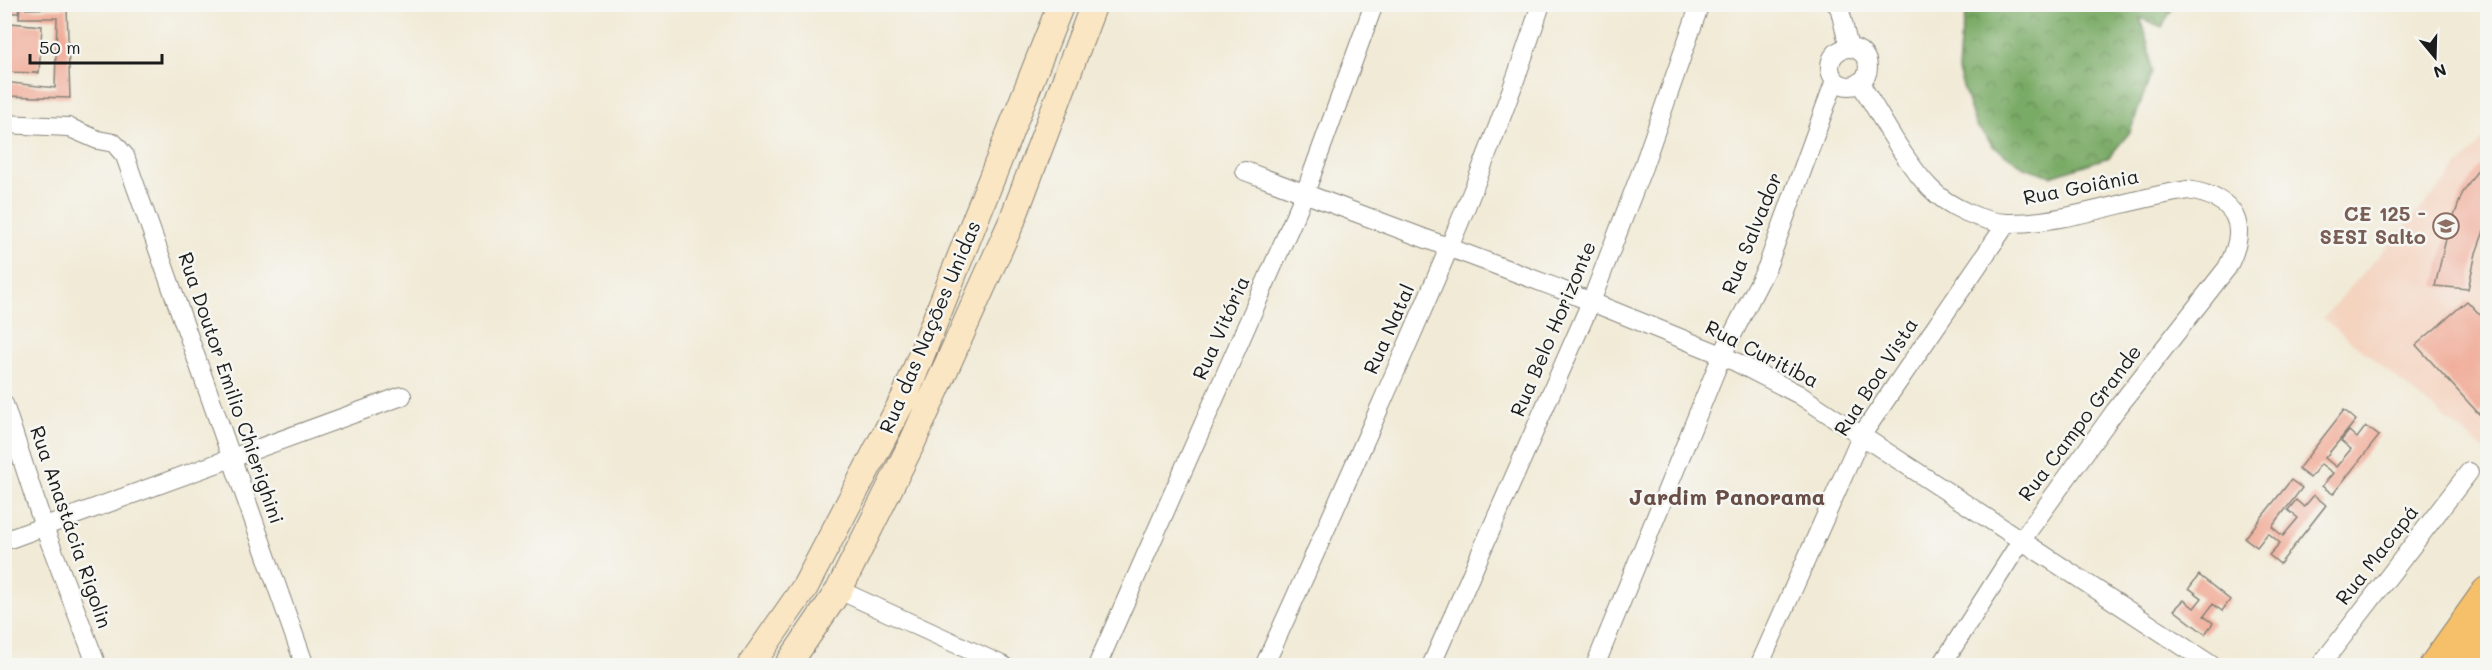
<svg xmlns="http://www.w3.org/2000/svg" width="2492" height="670" font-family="Mali,sans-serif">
<defs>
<pattern id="forest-crowns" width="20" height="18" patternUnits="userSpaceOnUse" patternTransform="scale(1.5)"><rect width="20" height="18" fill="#7aab66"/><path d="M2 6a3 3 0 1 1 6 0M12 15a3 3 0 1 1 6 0" fill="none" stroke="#638a53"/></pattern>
</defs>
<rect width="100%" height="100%" fill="#f6f6f2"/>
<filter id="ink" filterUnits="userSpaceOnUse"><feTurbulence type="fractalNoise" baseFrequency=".0167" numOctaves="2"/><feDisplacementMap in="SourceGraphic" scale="12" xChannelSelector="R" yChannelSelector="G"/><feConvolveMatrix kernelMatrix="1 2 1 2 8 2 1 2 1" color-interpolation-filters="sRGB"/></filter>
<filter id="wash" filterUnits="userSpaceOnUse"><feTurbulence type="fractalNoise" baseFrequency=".008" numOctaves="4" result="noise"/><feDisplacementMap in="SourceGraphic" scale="24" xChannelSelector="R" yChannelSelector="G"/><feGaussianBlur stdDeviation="1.35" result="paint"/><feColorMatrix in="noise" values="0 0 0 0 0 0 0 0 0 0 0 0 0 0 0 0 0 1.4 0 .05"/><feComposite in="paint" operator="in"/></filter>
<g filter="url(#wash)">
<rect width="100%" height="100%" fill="#f1ead6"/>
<path fill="#f4d3bf" d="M2487,135V452L2323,318Z"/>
<path fill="url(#forest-crowns)" stroke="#4b6441" stroke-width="1.5" d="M1973,5H2174L2162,27L2140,18L2148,44L2152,72L2130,132L2109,157L2051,176L2024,167L1994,147L1975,124L1958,71L1960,41L1967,10Z"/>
<g id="blocks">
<path fill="#f0a793" d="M4,4H19L18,13H4Z
M20,4H26V9L67,8L70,98L4,96V82L55,88L57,18H19Z
M11,17V23L42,26L39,73L4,72V18Z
M2488,154V220L2476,253L2468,289L2435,286L2446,239L2462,194Z
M2467,301L2488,323V407L2479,414L2416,345Z
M2344,410L2356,420L2325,458L2336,467L2351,449L2341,441L2349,431L2357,438L2366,426L2379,436L2333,494L2322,486L2333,473L2321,464L2310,478L2298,469Z
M2291,480L2302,488L2272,527L2283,536L2298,518L2288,510L2296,500L2304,507L2314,495L2326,505L2280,564L2269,555L2280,543L2268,533L2257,547L2245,538Z
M2199,575L2230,600L2222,611L2213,604L2204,616L2213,623L2205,634L2174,610L2184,600L2194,608L2202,598L2189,588Z"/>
</g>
</g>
<g filter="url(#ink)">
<use href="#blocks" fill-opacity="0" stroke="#868379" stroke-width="1.5"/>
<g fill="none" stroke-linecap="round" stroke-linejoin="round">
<g stroke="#868379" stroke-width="20">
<path id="minor" d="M1836,4L1839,6L1849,48
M1830 67a19 19 0 1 1 38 0a19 19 0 1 1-38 0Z
M1859,82C1881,115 1903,160 1930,188C1947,206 1984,223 2008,223C2064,224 2131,198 2188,190C2237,198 2250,225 2227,268L2115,411L2021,541L1941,666
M4,124L68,127L98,140L114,143L125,156L305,666
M1245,171L1557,288L1722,355L1798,394L2213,666
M4,404L44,527L97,666
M4,541L402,396
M839,590L1004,666
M1097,666L1305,193L1374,4
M1264,666C1311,564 1356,461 1401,359C1452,243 1502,125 1541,4
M1431,666L1591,302L1643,167L1700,4
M1595,666L1722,355L1767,267L1835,80
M1759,666L1861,436L2007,223
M2320,666L2469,472"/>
</g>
<g stroke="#868379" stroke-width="28">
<path id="secondary" d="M750,666L805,587L905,396L1061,4
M787,666L839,590L912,443L1012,221L1094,4"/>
</g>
<g stroke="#868379" stroke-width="35">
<path id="motorway" d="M2436,666L2488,593
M2463,666L2488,634"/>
</g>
<use href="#minor" stroke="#fff" stroke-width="18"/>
<use href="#secondary" stroke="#fbe6c4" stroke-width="26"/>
<use href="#motorway" stroke="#f6c06b" stroke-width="33"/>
</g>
</g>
<defs>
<g id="school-ring" transform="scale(1.35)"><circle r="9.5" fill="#f6f6f2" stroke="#8d6e63" stroke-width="1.5"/><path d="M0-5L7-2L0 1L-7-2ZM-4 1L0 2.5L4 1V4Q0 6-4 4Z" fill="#8d6e63"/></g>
</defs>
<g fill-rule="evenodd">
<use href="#school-ring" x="2446" y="226"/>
</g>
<g text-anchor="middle" stroke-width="5" stroke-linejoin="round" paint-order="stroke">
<g font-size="20" fill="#1c1c1c" stroke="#f6f6f2">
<text transform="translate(2081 187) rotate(-11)" y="7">Rua Goiânia</text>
<text transform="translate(1752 233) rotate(-68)" y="7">Rua Salvador</text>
<text transform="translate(930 327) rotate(-67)" y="7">Rua das Nações Unidas</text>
<text transform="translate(1221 328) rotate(-66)" y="7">Rua Vitória</text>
<text transform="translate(1389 329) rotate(-66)" y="7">Rua Natal</text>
<text transform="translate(1553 329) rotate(-67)" y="7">Rua Belo Horizonte</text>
<text transform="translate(1762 354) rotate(27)" y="7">Rua Curitiba</text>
<text transform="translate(1876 377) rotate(-57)" y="7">Rua Boa Vista</text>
<text transform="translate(231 388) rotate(71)" y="7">Rua Doutor Emilio Chierighini</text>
<text transform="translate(2080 423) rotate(-53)" y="7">Rua Campo Grande</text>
<text transform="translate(71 527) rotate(71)" y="7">Rua Anastácia Rigolin</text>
<text transform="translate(2377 555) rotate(-52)" y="7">Rua Macapá</text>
</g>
<g font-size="20" font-weight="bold" fill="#785e54" stroke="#f6f6f2" text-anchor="end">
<text x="2426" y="221">CE 125 -<tspan x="2426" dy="23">SESI Salto</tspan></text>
</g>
<g font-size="22" font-weight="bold" fill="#664d46" stroke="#f6f6f2">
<text x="1727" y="505">Jardim Panorama</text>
</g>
</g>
<rect width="2492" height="670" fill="none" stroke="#f6f6f2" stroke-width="24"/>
<g transform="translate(2435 57) rotate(161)" stroke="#f6f6f2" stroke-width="4.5" paint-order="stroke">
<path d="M0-4.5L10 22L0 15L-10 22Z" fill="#1c1c1c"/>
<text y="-9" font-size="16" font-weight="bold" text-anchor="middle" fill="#1c1c1c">N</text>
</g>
<path d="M30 54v9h132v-9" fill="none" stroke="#1c1c1c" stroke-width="3"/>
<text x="39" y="54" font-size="18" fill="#1c1c1c" stroke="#f6f6f2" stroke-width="4.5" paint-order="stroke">50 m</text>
</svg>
